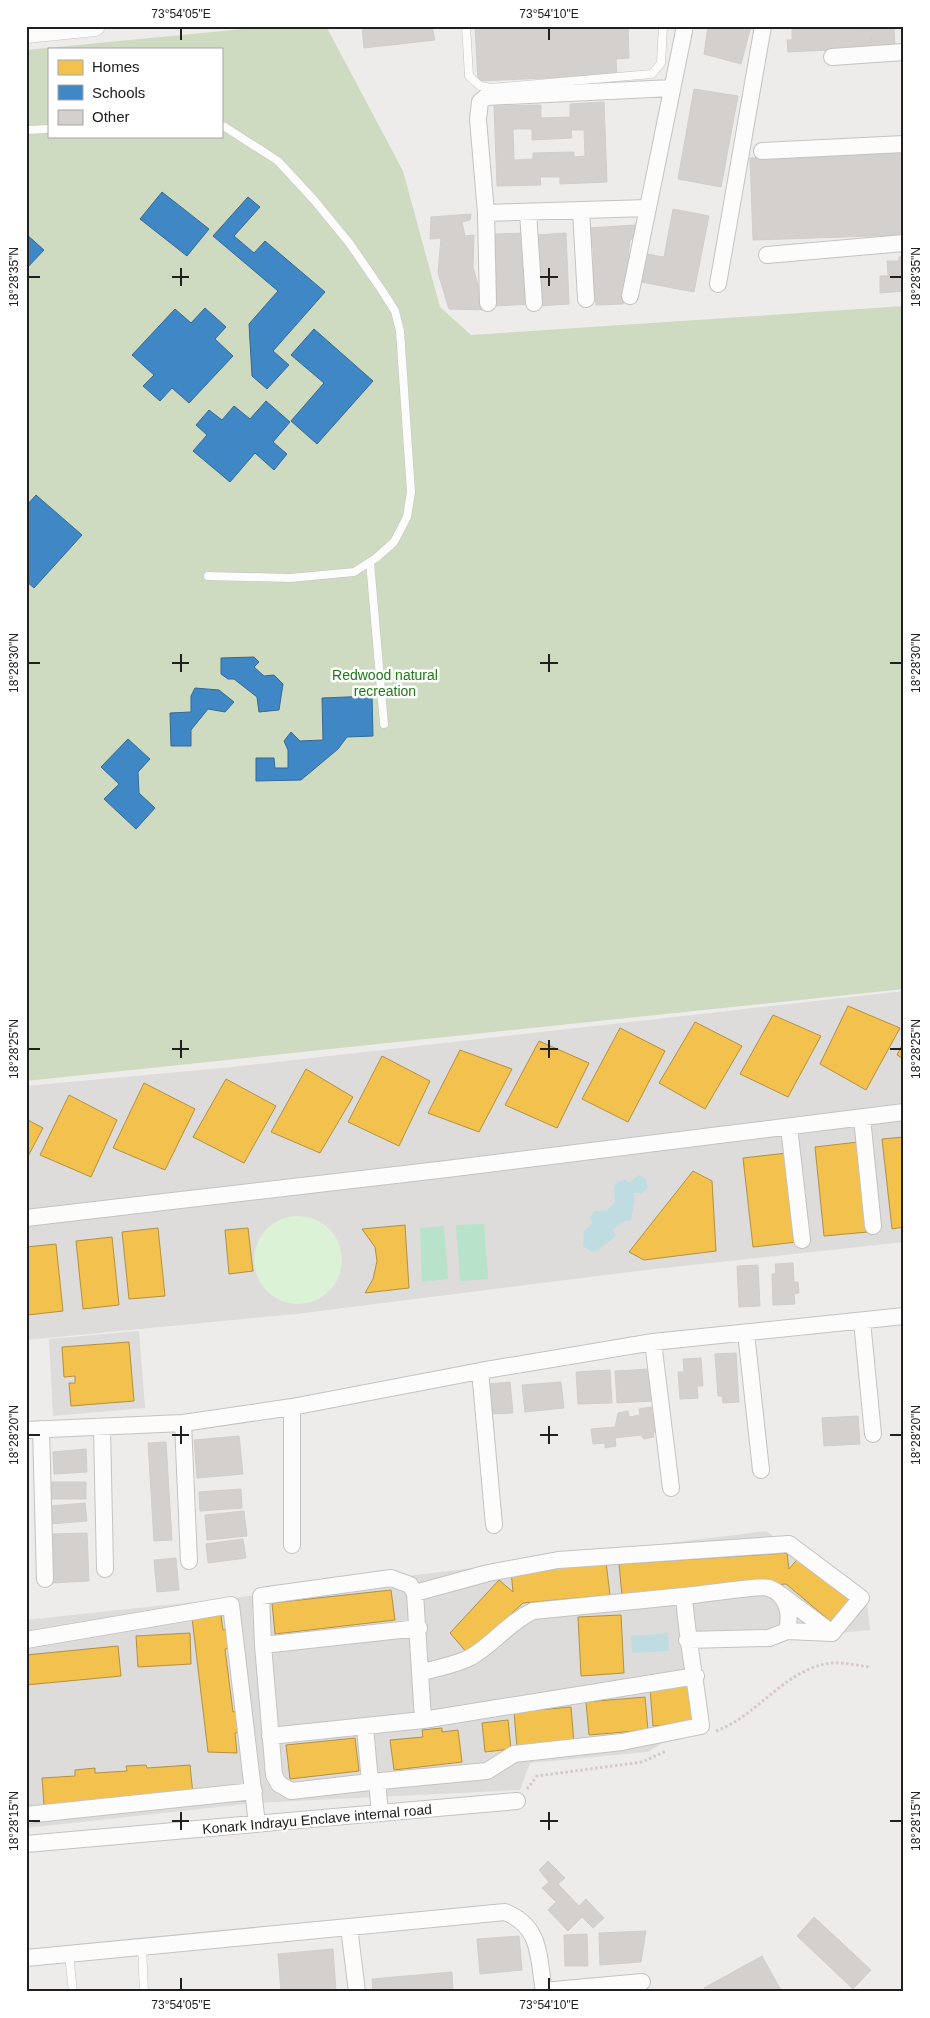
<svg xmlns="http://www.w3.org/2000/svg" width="930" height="2018" font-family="Helvetica,sans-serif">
<rect width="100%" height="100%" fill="#eeecea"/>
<path fill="#dddcdb" d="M904,991V1242L646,1270L296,1314L26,1340V1086L232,1067Z
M139,1331L145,1408L53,1416L49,1339Z
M766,1531L867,1603L870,1630L692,1647L697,1722L648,1752L530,1763L520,1790L255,1803L26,1828V1620L241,1597Z"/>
<path fill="#cedbc1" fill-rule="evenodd" d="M275,26H326L403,171L440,307L471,335L904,306V989L26,1081V50ZM49,49H221V136H49Z"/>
<path fill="#dbf2d7" d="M254 1260a44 44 0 1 1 88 0a44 44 0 1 1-88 0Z"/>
<path fill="#b8e2ca" d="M484,1224L488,1279L460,1281L456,1225Z
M444,1226L448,1279L422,1282L420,1228Z"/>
<path fill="#bfdde0" d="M639,1175L646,1179L648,1188L642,1193H634C636,1202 632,1211 631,1220L621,1223L613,1230L616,1236L598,1250L592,1252L583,1246L584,1231L592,1224L590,1217L595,1211L607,1210L615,1202L614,1187L618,1182L625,1180L629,1183Z
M668,1633L669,1651L632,1653L631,1636Z"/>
<path fill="#f2c14e" stroke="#b39140" d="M848,1006L900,1028L866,1090L820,1064Z
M773,1015L821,1036L788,1097L740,1074Z
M695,1022L742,1046L705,1109L659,1083Z
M620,1028L665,1051L628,1122L582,1099Z
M539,1041L589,1063L557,1128L505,1105Z
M904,1041V1059L897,1055Z
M460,1050L512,1069L479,1132L428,1113Z
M382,1056L430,1081L399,1146L348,1122Z
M306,1069L353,1097L320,1153L271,1132Z
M226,1079L276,1106L244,1163L193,1137Z
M144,1083L195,1109L165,1170L113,1148Z
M69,1095L117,1120L91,1177L40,1155Z
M26,1119L43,1128L26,1160Z
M904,1137V1227L892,1229L882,1139Z
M858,1142L868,1232L824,1236L815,1147Z
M787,1153L797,1242L753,1247L743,1158Z
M693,1171L712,1181L716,1251L644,1260L629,1252Z
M405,1225L409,1288L365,1293L373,1279L377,1261L375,1247L362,1229Z
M158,1228L165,1296L129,1299L122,1232Z
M248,1228L253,1271L229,1274L225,1230Z
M112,1237L119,1305L83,1309L76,1241Z
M56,1244L63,1311L28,1315L26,1247Z
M129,1342L134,1401L71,1406L69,1383H75V1376L64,1377L62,1347Z
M787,1553L789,1569L801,1555L856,1601L835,1625L786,1584L622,1596L619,1564Z
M606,1562L610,1595L523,1603L468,1654L450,1633L499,1580L513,1592L511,1571Z
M391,1590L395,1620L275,1634L272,1603Z
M221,1615L223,1630L231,1629L234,1648L225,1649L233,1712L239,1711L242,1732L235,1733L237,1753L208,1752L192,1618Z
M621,1615L624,1673L581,1676L578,1617Z
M190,1633L191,1664L138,1667L136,1636Z
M118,1646L121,1676L26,1685V1655Z
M694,1685L697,1722L653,1726L650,1689Z
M645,1697L648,1730L589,1735L586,1702Z
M571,1707L574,1743L517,1748L514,1712Z
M508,1720L511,1749L485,1752L482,1723Z
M442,1728V1732L458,1730L462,1762L394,1770L390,1740L423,1737L422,1730Z
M355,1738L359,1771L290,1779L286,1745Z
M146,1765L147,1768L190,1765L193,1794L44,1805L42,1778L75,1776V1770L95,1768V1773L127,1771L126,1766Z"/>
<path fill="#3f88c5" stroke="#366994" d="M162,192L209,229L187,256L140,219Z
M248,197L260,207L234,236L254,253L265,241L325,292L273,351L289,365L267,389L252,376L249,324L278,291L213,236Z
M26,234L44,250L26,269Z
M205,308L226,327L215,339L233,356L189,403L172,388L160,401L143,386L154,375L132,355L175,309L191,323Z
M314,329L373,381L317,444L291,421L324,383L291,355Z
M266,401L290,422L273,442L287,454L274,470L255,453L230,482L193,451L207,435L196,425L209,410L222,420L234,406L250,419Z
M36,495L82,535L34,588L26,581V506Z
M254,657L259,662L254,667L264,676L274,675L283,684L279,710L259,712L257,697L234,679H228L221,674V658Z
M195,688L219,690L234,702L225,712L208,709L191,730V746H171L170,713L191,712V696Z
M372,696L373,736L347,737L338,749L301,780L256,781V758H274L275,768H288V750L284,741L291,732L300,741L323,740L322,698Z
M128,739L150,759L138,772L139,793L155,808L136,829L104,799L119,784L101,767Z"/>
<path fill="#d3d0ce" stroke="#d1cdcb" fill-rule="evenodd" d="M362,26H432L435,40L364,48Z
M475,26H628L629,58L616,59L617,75L478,81Z
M722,26H751L741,64L704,54L708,27Z
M792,26H858V29H870L871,48L788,52L787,40H792Z
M871,26H894L895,51L872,52Z
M694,89L738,96L721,187L678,179Z
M604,102L607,182L560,184V177H540L541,185L497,186L494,106L541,105V118L570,117V104ZM513,129H532V140L572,138L571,130H584L585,156L574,157V152L533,153V159L514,160Z
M902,152L904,235L753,240L750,158Z
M673,209L709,216L694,292L641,282L647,254L664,257Z
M471,214L470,220L462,222L465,236L474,235L473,267L485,310L449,309L438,273L441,238L430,239L431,217Z
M636,225L638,237L630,240L628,259L634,258L623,304L596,305L590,261H594L593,247H589L588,228Z
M528,233L531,304L496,306L493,234Z
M566,233L569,304L539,306L536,235Z
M899,257H904V291L880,293V276H888L887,261H899Z
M793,1263L794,1282H798L799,1293L794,1294L795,1304L773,1305L772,1274H776L775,1264Z
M758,1265L760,1306L739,1307L737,1266Z
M736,1353L739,1402L723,1403L722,1396H718L715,1354Z
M701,1358L703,1386H697L698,1398L680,1399L678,1372H684L683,1359Z
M649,1369L651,1401L617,1403L615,1371Z
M610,1370L612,1403L578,1404L576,1372Z
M510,1382L513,1413L490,1414L488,1384Z
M561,1382L564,1408L525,1412L522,1385Z
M651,1407L653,1418L658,1417L661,1431L653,1432L654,1437L644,1439L641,1435L615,1438L616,1446L605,1448V1443L593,1444L591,1429L615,1427L618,1413L628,1411L629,1417L640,1415L639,1409Z
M858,1416L860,1444L824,1446L822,1418Z
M239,1436L243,1474L197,1478L194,1440Z
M166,1442L172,1540L154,1541L148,1443Z
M86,1449L87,1472L54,1474L53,1452Z
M51,1482H86V1499H51Z
M241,1489L242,1508L200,1511L199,1492Z
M85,1503L87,1521L51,1524L50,1506Z
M244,1511L247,1536L207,1540L205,1515Z
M87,1533L89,1581L52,1583L51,1534Z
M243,1539L246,1558L208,1563L206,1544Z
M176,1558L179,1590L157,1592L154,1560Z
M548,1861L565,1878L558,1884L579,1906L586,1899L604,1918L593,1928L582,1917L568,1931L548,1910L556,1902L542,1888L549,1882L539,1870Z
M814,1917L871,1970L853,1989L797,1936Z
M646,1931L641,1962L600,1965L599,1933Z
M587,1934L588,1966H565L564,1935Z
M519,1936L522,1970L480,1974L477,1939Z
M333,1949L336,1992H281L278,1954Z
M762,1956L782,1992H707L704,1988Z
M452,1972L453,1992H373L372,1979Z"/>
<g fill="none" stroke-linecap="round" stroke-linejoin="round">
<g stroke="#c4c3c2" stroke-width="9">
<path id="service" d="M466,26L469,76L480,86L491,88L652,74L661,63L663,26
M26,130L49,129
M370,562L384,724
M208,576L290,578L354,572L376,558L394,542L407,517L411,492L400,331L395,311L383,292L350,244L314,200L278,161L225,127L221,126
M142,1946L144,1992
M69,1954L73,1992"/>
</g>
<g stroke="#c4c3c2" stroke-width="18">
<path id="minor" d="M832,57L904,52
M762,151L904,144
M581,210L586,299
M528,212L534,303
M486,213L478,119L480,102L486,97L672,88
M767,255L904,243
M718,284L763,26
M630,296L685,26
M488,303L486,213L648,208
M862,1118L873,1226
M789,1127L802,1240
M26,1218L447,1169L904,1112
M862,1321L873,1434
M746,1333L761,1470
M653,1342L671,1488
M480,1371L494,1525
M292,1407V1545
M183,1423L189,1561
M102,1427L105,1569
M41,1429L45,1579
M26,1430L183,1423L292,1407L480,1371L653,1342L904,1316
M415,1593L488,1573L558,1560L789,1544L861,1598L832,1633
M781,1595L832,1633
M684,1596C698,1595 761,1585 769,1588C788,1595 791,1614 787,1631L769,1638L687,1640
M787,1631L832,1633
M26,1640L231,1605L257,1824
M263,1645L419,1628
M365,1727L370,1782L291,1791L279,1784L274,1775L263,1645L261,1596L391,1578L410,1585L415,1593L423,1720
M270,1736L423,1720L696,1676
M377,1781L380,1813
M370,1782L487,1771L514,1754L622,1742L701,1726C696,1682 687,1640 684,1596L533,1611C509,1622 494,1644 471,1657C456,1665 436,1668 420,1673
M26,1815L254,1791
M26,1844L517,1801
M349,1927L357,1992
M26,1958L505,1912C542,1927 538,1957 544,1992
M543,1991L642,1982"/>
</g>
<g stroke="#c4c3c2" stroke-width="21">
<path id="tertiary" d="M26,33L95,26"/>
</g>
<path stroke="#d7c9c9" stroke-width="3" stroke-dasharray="2.5 2.5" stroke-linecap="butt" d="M716,1731C758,1716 785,1668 832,1663C844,1662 859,1666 871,1667
M527,1789L537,1776L642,1762L666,1751"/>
<use href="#service" stroke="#fcfcfc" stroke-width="8"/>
<use href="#minor" stroke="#fcfcfc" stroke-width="16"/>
<use href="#tertiary" stroke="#fcfcfc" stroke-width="20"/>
</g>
<path fill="none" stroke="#202020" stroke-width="2" d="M181,28V40M549,28V40M181,268V286M549,268V286M28,277H40M172,277H189M540,277H558M890,277H902M181,654V672M549,654V672M28,663H40M172,663H189M540,663H558M890,663H902M181,1040V1058M549,1040V1058M28,1049H40M172,1049H189M540,1049H558M890,1049H902M181,1426V1444M549,1426V1444M28,1435H40M172,1435H189M540,1435H558M890,1435H902M181,1812V1830M549,1812V1830M28,1821H40M172,1821H189M540,1821H558M890,1821H902M181,1978V1990M549,1978V1990"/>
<g text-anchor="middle" stroke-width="5" stroke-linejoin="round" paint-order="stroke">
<g font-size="14" fill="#1a7a13" stroke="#fff">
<text x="385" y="680">Redwood natural<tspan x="385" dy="16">recreation</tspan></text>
</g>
<g font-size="14" fill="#202020" stroke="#fff">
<text transform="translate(317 1819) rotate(-5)" y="5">Konark Indrayu Enclave internal road</text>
</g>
</g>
<rect width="930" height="2018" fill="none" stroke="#ffffff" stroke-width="55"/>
<rect x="48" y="48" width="175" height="90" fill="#ffffff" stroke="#a6a6a6"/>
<rect x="58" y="60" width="25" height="15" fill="#f2c14e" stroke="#a6a6a6"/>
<text x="92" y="72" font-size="15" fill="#202020">Homes</text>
<rect x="58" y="85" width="25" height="15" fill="#3f88c5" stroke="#a6a6a6"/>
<text x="92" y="98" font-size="15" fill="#202020">Schools</text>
<rect x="58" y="110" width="25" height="15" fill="#d3d0ce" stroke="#a6a6a6"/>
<text x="92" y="122" font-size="15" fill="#202020">Other</text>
<rect x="28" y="28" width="874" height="1962" fill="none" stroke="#202020" stroke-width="2"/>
<g font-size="12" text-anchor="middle" fill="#202020">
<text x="181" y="18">73°54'05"E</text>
<text x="549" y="18">73°54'10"E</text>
<text transform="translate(14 277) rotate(-90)" y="4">18°28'35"N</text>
<text transform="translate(916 277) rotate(-90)" y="4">18°28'35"N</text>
<text transform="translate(14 663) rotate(-90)" y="4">18°28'30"N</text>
<text transform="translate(916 663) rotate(-90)" y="4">18°28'30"N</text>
<text transform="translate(14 1049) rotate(-90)" y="4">18°28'25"N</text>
<text transform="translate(916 1049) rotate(-90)" y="4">18°28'25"N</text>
<text transform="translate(14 1435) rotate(-90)" y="4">18°28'20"N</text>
<text transform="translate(916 1435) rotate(-90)" y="4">18°28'20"N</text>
<text transform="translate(14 1821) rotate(-90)" y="4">18°28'15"N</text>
<text transform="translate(916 1821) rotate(-90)" y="4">18°28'15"N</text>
<text x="181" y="2009">73°54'05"E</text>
<text x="549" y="2009">73°54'10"E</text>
</g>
</svg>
